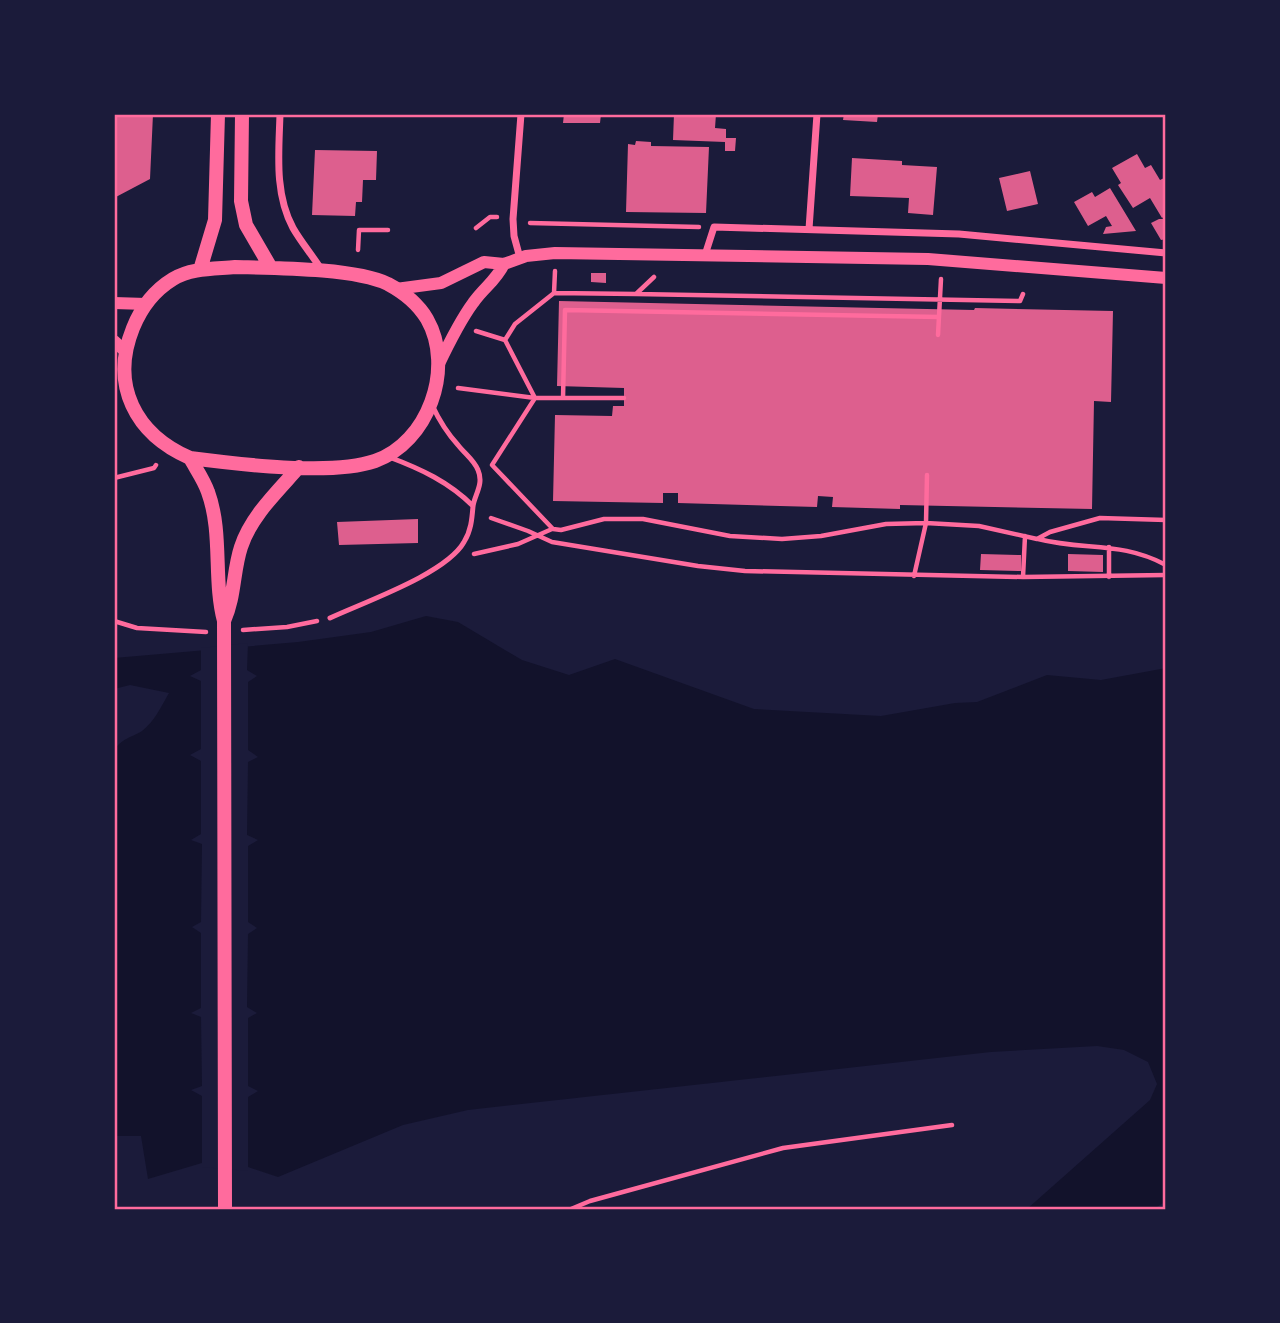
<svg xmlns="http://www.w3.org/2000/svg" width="1280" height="1323" font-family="Arial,sans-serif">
<rect width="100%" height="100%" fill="#1b1b3a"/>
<path fill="#12122b" d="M426,616L458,622L522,660L569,675L615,659L754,709L881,716L955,703L977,702L1047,675L1101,680L1166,668V1201L1154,1209H1027L1150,1100L1157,1084L1148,1062L1124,1050L1097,1046L991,1052L468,1110L403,1125L278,1177L248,1167L202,1163L148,1179L141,1136H114V750C124,737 129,739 142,731C154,722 161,707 169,693L130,685L114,689V658L298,642L371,632Z"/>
<path fill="#1b1b3a" d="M248,643L247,670L257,676L248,682V750L258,757L248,762L247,835L258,840L248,846V922L257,928L248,934L247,1007L257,1013L248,1018V1086L258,1091L248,1097V1171L202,1167V1096L191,1090L202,1086L201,1017L191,1013L201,1008V933L192,927L201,922L202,844L191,840L201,834V761L190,755L201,749V681L190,676L201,670V648Z"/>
<path fill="#dd5f8e" d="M114,114H153L150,179L114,198Z
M564,114H601L600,123H563Z
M674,114H716L715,128L726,129V138H736L735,151H725V142L673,140Z
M844,114H878L877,122L843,120Z
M636,141L651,142V146L709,147L706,213L626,212L628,144L635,145Z
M315,150L377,151L376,180H363L362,202H356L355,216L312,215Z
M1137,154L1145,168L1151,165L1160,180L1166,177V215L1162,218L1150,198L1133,208L1118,185L1121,183L1112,168Z
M852,158L902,161V165L937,167L933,215L908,213L909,198L850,196Z
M1030,171L1038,204L1007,211L999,178Z
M1110,188L1136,231L1103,234L1106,227L1112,226L1106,216L1088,226L1074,202L1092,192L1095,197Z
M1159,219H1164L1166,224V239L1161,240L1151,223Z
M591,273H606V283L591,282Z
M559,301L974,310L975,308L1113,311L1111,402L1094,401L1092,509L900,505V509L832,507L833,497L818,496L817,507L678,503V493H663V503L553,501L555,415L612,416L613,406H624V388L557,386Z
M418,519V543L339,545L337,522Z
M981,554L1021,555V571L980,570Z
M1068,554L1103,555V572L1068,571Z"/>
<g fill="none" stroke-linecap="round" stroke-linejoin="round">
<path stroke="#ff6b9d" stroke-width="4.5" d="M530,223L699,227
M476,228L490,217H497
M358,250L359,230H388
M555,271L554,293L636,294L654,277
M554,293L515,324L505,340L535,398L492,465L553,529L561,530L604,519H643L730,536L782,539L821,536L886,524L926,523L979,526L1037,539L1050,532L1100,518L1166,520
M636,294L1020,301L1023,294
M476,331L505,340
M938,335L941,279
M458,388L535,398H624
M563,398L565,310L939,317
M114,478L154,468L156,465
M491,518L528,531L552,542L698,566L745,571L1023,577L1166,575
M1038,539C1085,551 1121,541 1166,565
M1109,547V577
M474,554L518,544L552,529
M914,576L926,523L927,475
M1023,577L1025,536
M114,621L137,628L206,632
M243,630L287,627L317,621
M571,1209L590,1201L783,1148L952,1125"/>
<path stroke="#ff6b9d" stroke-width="5" d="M389,457C421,469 449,482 473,506
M330,618C364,602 446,574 464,542C471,531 472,519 473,506C475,494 484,484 478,470C474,460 465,454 458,445C447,433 439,420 432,405"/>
<path stroke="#ff6b9d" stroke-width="7" d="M280,114C279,151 274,193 293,228C301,242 312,255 321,269
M809,229L817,114
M705,255L714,227L959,234L1166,253
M520,258L514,236L513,219L521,114"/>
<path stroke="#ff6b9d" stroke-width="12" d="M396,289L441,283L484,262L504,264L526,256L555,253L928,259L1166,278
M114,303L146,304
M114,341L125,351
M438,366C448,345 459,322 473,303C484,287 495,282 504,264"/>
<path stroke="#ff6b9d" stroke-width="14" d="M242,114L241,201L246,225L271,268
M235,267C274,268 355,268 388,284C403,292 418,304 427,319C455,368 428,443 375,461C331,476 237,464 190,458C135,434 110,385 133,328C141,308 155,290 173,279C191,268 214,269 235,267Z
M200,270L215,220L218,114
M190,458C196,469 204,480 208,492C223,533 213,580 224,621L225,1209
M224,621C235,597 233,571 241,547C251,516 278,491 299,467"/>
</g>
<rect width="1280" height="1323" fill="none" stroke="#1b1b3a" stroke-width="231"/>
<rect x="116" y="116" width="1048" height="1092" fill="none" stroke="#ff6b9d" stroke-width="2.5"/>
</svg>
